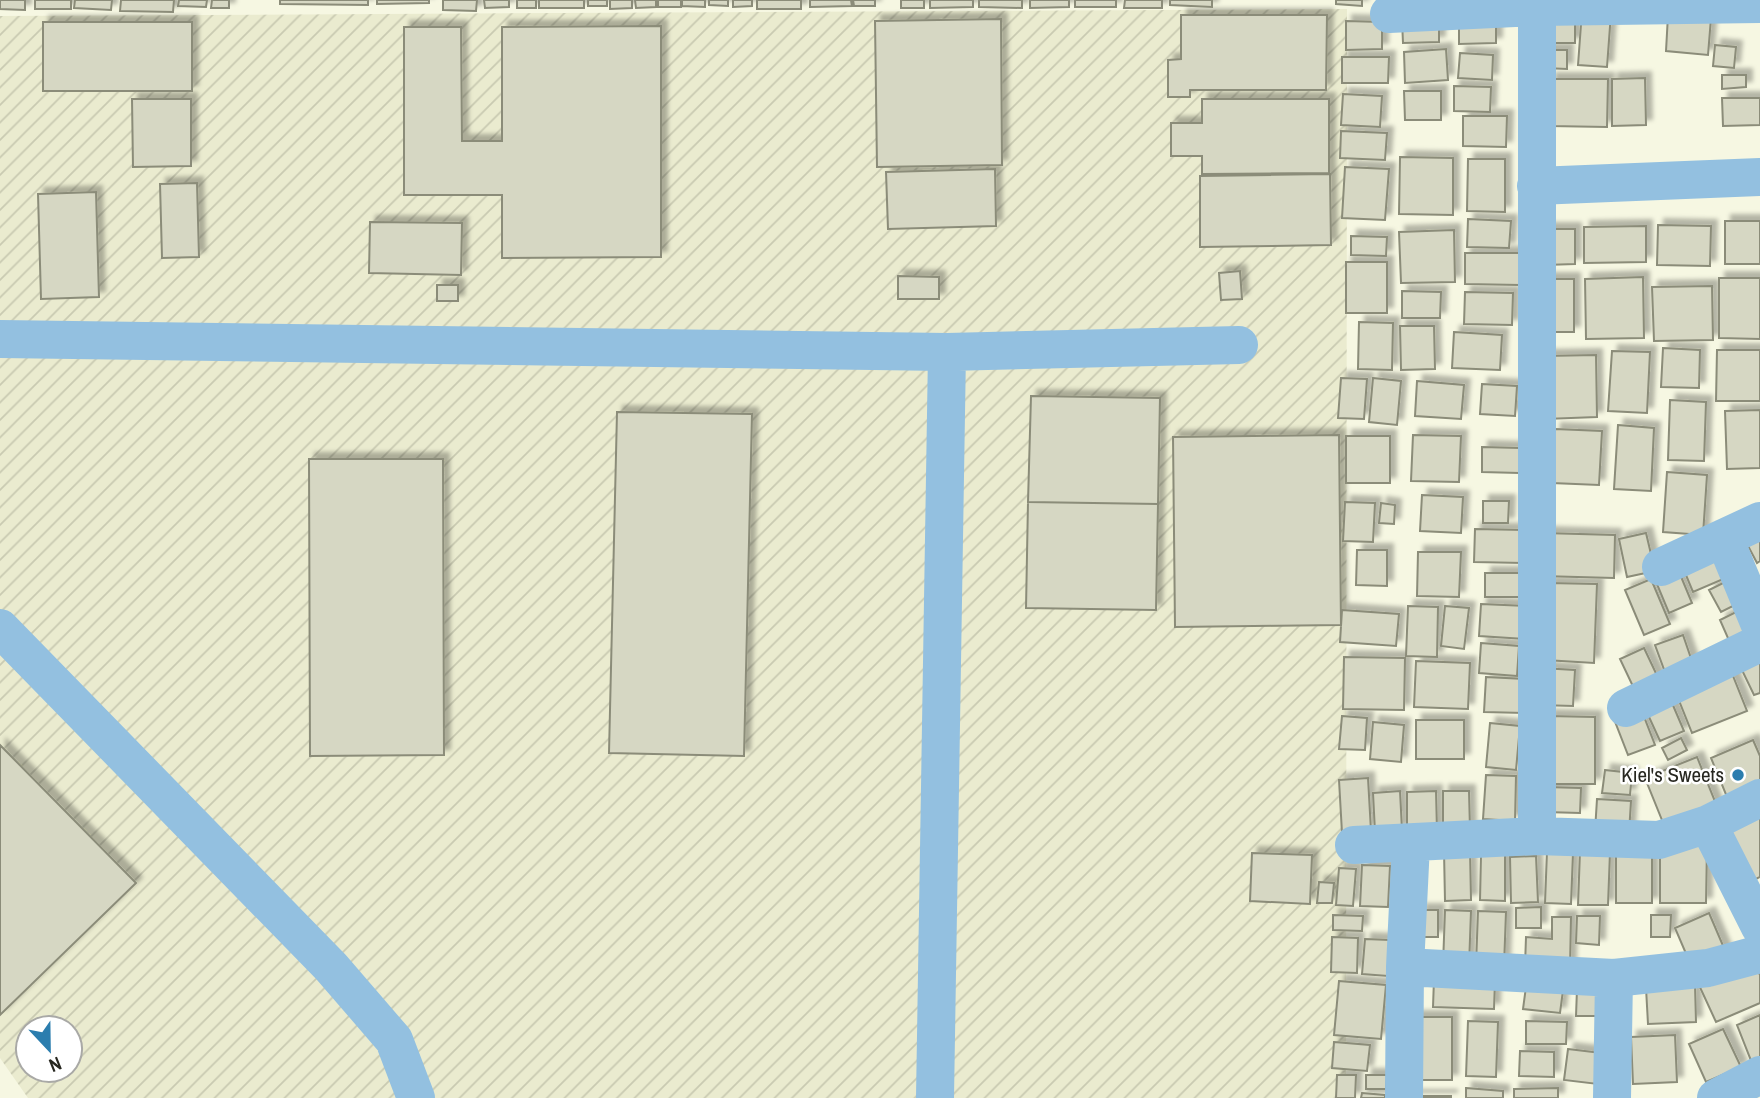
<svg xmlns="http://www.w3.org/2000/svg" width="1760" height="1098" font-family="'Archivo Narrow',sans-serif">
<defs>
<pattern id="industrial-furrows" width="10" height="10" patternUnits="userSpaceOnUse" patternTransform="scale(1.75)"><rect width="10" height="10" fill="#eaebcf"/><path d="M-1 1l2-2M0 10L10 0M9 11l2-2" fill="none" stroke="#c9cab1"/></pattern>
<filter id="shadow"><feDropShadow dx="6" dy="-6" stdDeviation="2" flood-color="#0004"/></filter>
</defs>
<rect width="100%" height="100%" fill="#f6f7e2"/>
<path fill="url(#industrial-furrows)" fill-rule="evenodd" d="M1347,9L1346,1098H28L0,1058V16ZM28,1028H70V1070H28Z"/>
<path fill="#d6d7c3" stroke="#8b8c79" stroke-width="2" filter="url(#shadow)" d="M0,0H25V10L0,9Z
M35,0H71V9H35Z
M75,0H112L111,10L74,8Z
M121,0H174L173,12L120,11Z
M179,0H207L206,7L178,6Z
M212,0H229V8H211Z
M280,0H368V5L280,4Z
M377,0H429V3L377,4Z
M443,0H477L476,11L443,10Z
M484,0H509V7L485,8Z
M517,0H536V8H517Z
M539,0H584V8H539Z
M588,0H607V6H588Z
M610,0H632V8L610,9Z
M635,0H656V7L636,8Z
M658,0H681V7H658Z
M682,0H705V7L682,6Z
M709,0H728V6L709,5Z
M733,0H752V6L733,7Z
M757,0H801V9H757Z
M810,0H851L852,6L810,7Z
M853,0H875V6H854Z
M901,0H924V8H901Z
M930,0H973V7L930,8Z
M979,0H1022V8L979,7Z
M1030,0H1069V7L1030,8Z
M1075,0H1116V7H1075Z
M1125,0H1162V8H1124Z
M1170,0H1212V7L1170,5Z
M1336,0H1362V6L1336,4Z
M1582,11L1611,13L1607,67L1578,65Z
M1181,15H1327L1326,90H1190V97H1168V60L1181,59Z
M1668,15L1711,18L1708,55L1666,51Z
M1459,17H1496V43L1459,44Z
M1001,19L1002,165L877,167L875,21Z
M1439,19V42L1403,43L1402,20Z
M1549,19H1575V43H1549Z
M1346,21L1382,22V49L1346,50Z
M43,22H192V91H43Z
M661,26V257L502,258V195H404V27H461L462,141H502V27Z
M1715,45L1736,47L1734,68L1713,66Z
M1446,49L1448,80L1405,83L1404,52Z
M1544,50H1567V69L1544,68Z
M1460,53L1493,55L1492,80L1458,78Z
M1342,57H1389L1388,83H1342Z
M1722,75H1746V87L1722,89Z
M1645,78L1646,125L1612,126V79Z
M1550,79H1608L1607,127L1550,126Z
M1454,86L1491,87L1490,112L1454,111Z
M1404,91H1441V120H1405Z
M1343,94L1382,96L1380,127L1341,125Z
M1722,98H1760V125L1723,126Z
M132,99H191V166L133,167Z
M1202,99H1329V173L1202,174V156H1171V123H1202Z
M1463,116H1507L1506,147L1463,146Z
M1341,131L1387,133L1385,160L1340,158Z
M1400,157L1453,158V215L1399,214Z
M1468,159H1505V212L1467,211Z
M1345,167L1389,169L1385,220L1342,218Z
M995,169L996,226L888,229L886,172Z
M1330,174L1331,245L1200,247V176Z
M197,183L199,257L162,258L160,184Z
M96,192L99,297L41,299L38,194Z
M1468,219L1511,221L1509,248L1467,247Z
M1725,221H1760V264H1725Z
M370,222L462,223L461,275L369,273Z
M1658,225L1711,226L1710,266L1657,265Z
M1646,226V262L1584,263V227Z
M1545,229H1575V264L1545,265Z
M1454,230L1455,282L1401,283L1399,232Z
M1351,236L1387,237L1386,256L1351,255Z
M1465,253H1521L1520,285L1465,284Z
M1346,262H1387V313H1346Z
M1240,271L1242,299L1221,300L1219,273Z
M898,276L939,277V299H898Z
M1643,277L1644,338L1586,339L1585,279Z
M1719,278H1760V339L1719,338Z
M1544,279H1574V332H1544Z
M437,285H458V301H437Z
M1712,286L1713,340L1654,341L1652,287Z
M1402,291L1441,292L1440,318H1402Z
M1465,292L1513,293L1512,325L1464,324Z
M1359,322L1393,323L1392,370L1358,369Z
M1400,326H1434L1435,369L1401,370Z
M1454,332L1502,335L1500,370L1452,368Z
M1663,348L1700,350L1699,388L1661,387Z
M1717,350H1760V401H1716Z
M1612,351L1650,352L1647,413L1608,411Z
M1596,355L1597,417L1545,419L1544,356Z
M1341,378L1367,379L1364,419L1338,418Z
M1373,378L1401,381L1397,425L1369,422Z
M1417,381L1464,385L1461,419L1415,416Z
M1482,384L1517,386L1515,416L1480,414Z
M1031,396L1160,398L1158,504L1028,502Z
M1670,400L1706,402L1704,461L1668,460Z
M1760,410V468L1727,469L1725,411Z
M617,412L752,414L744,756L609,753Z
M1618,425L1654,428L1651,491L1614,489Z
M1555,429L1602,431L1599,485L1552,483Z
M1339,435L1341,625L1175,627L1173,437Z
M1413,435L1461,436L1459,482L1411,481Z
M1346,436H1390V483H1346Z
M1482,447L1520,448L1519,473L1482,472Z
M309,459H443L444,755L310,756Z
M1667,472L1707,475L1703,535L1663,532Z
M1422,495L1463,497L1461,533L1420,531Z
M1483,501H1509L1508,523H1483Z
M1028,502L1158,504L1156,610L1026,608Z
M1345,502L1375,503L1373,542L1343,541Z
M1381,503L1395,505L1394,524L1379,523Z
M1475,529L1524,530L1523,563L1474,562Z
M1543,533L1615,535L1614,578L1541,576Z
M1646,533L1655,571L1627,577L1619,539Z
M1760,535V561L1757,563L1746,542Z
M1722,545L1735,574L1693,592L1681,563Z
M1357,550H1387V586L1356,585Z
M1418,552H1461L1459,597L1417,596Z
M1677,567L1692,603L1669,613L1654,577Z
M1485,573H1526L1525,597H1485Z
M1651,579L1670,624L1644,635L1625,590Z
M1729,580L1741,602L1721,612L1709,590Z
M1548,583L1597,584L1594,663L1545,660Z
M1481,604L1527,606L1525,639L1479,636Z
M1408,606L1438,607L1437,657L1406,656Z
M1445,606L1469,608L1464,649L1441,646Z
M1748,606L1760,632L1731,645L1720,620Z
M1342,610L1399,614L1396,646L1340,642Z
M1683,635L1696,673L1669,683L1655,645Z
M1481,643L1519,646L1517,676L1479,673Z
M1644,648L1662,686L1638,697L1620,659Z
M1344,657L1405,658L1404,710L1343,709Z
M1760,657V693L1754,695L1740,666Z
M1416,661L1470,663L1468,709L1414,707Z
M1729,666L1747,711L1692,733L1674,688Z
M1541,668L1575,670L1573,706L1539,705Z
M1486,677L1525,679L1524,713L1484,712Z
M1669,696L1684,731L1660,741L1644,706Z
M1641,709L1655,745L1628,755L1614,719Z
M1342,716L1367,718L1365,750L1339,749Z
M1548,716L1595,717V784H1547Z
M1416,720H1464V759H1416Z
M1373,722L1404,725L1401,762L1370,759Z
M1490,723L1520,726L1516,770L1486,767Z
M1681,738L1687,750L1668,760L1662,748Z
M1753,740L1760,756V784L1727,797L1711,758Z
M0,745L136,883L0,1015Z
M1697,757L1718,809L1666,830L1645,778Z
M1605,770L1632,773L1630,795L1602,793Z
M1486,775L1516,776L1515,821L1483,819Z
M1368,778L1371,831L1342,833L1339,780Z
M1546,787L1581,788L1580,813L1545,812Z
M1400,791L1402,830L1375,832L1373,793Z
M1436,791L1437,831H1407V792Z
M1443,791H1469L1470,830L1443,831Z
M1597,799L1631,801L1629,833L1595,831Z
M1760,808V877L1754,880L1727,823Z
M1660,846H1707L1706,903H1660Z
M1616,849H1652V903H1616Z
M1470,850L1471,900L1445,901L1444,851Z
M1547,851L1573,853L1571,904L1545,903Z
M1580,851L1610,852L1608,905H1578Z
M1252,853L1312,855L1310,904L1250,901Z
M1481,855H1505V901L1480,900Z
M1536,856L1538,902L1511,903L1510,857Z
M1362,865L1390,866L1388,907L1360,906Z
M1339,868L1356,869L1353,906L1336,905Z
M1319,882L1334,883L1332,903H1317Z
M1541,907V928H1516V908Z
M1420,910H1438V937H1420Z
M1445,910L1471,911L1469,966L1443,965Z
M1478,911L1506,912L1504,966L1476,965Z
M1709,913L1727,955L1693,970L1675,928Z
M1333,915L1363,916L1362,931L1333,930Z
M1651,915H1671L1670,937H1651Z
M1577,916H1600L1599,945L1576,943Z
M1552,917H1571L1570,967L1525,966L1526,937L1552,939Z
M1332,937L1358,938L1357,973L1331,972Z
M1365,939L1390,940L1388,976L1362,974Z
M1753,958L1760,975V1003L1716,1022L1698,983Z
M1434,979L1495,981L1494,1009L1433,1007Z
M1527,979L1564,983L1560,1013L1523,1009Z
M1339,981L1386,985L1381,1039L1334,1035Z
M1695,985L1696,1022L1648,1024L1646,988Z
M1577,989H1610V1016H1576Z
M1760,1015V1059L1752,1063L1737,1025Z
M1410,1017H1452V1080H1410Z
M1468,1021L1498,1022L1496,1077L1466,1076Z
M1526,1021L1567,1022L1566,1044H1526Z
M1723,1029L1741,1067L1706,1082L1689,1044Z
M1675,1035L1677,1082L1633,1084L1631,1037Z
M1334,1042L1370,1045L1367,1071L1332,1068Z
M1568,1049L1610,1054L1606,1085L1564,1080Z
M1520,1051L1554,1052V1077L1519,1076Z
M1337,1075H1356L1355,1098H1336Z
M1366,1075H1387L1386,1089H1366Z
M1466,1088L1503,1091V1098H1466Z
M1558,1088V1098H1514V1089Z
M1362,1093L1385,1095V1098H1361Z
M1410,1096H1451V1098H1410Z"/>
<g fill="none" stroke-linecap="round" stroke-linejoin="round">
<path stroke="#93c0e0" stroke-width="38" d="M1389,14L1537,7L1760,4
M1536,186L1760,177
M0,339L947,352L1239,345
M1724,538L1760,625
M1661,567L1760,521
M0,628L331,967L394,1040L416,1098
M1626,708L1760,643
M1708,824L1760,927
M1537,836V0
M1354,845L1537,836L1659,840L1708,824L1760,798
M1405,967L1614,978L1708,968L1760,954
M935,1098L947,352
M1404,1098L1405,967L1411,844
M1612,1098L1614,978
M1716,1098L1760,1075"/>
</g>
<circle fill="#2b7dae" stroke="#fff" stroke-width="2.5" cx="1738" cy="775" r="7"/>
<g text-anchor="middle" stroke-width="5" stroke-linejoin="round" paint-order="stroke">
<g font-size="21" fill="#272720" stroke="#fff" text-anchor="end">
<text x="1724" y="782">Kiel's Sweets</text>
</g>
</g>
<g transform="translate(49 1049) rotate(158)"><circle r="33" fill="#ffffff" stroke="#a9a9a6" stroke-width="2"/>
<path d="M0-5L12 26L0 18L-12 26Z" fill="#2b7dae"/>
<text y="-10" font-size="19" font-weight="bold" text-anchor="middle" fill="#272720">N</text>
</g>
</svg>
